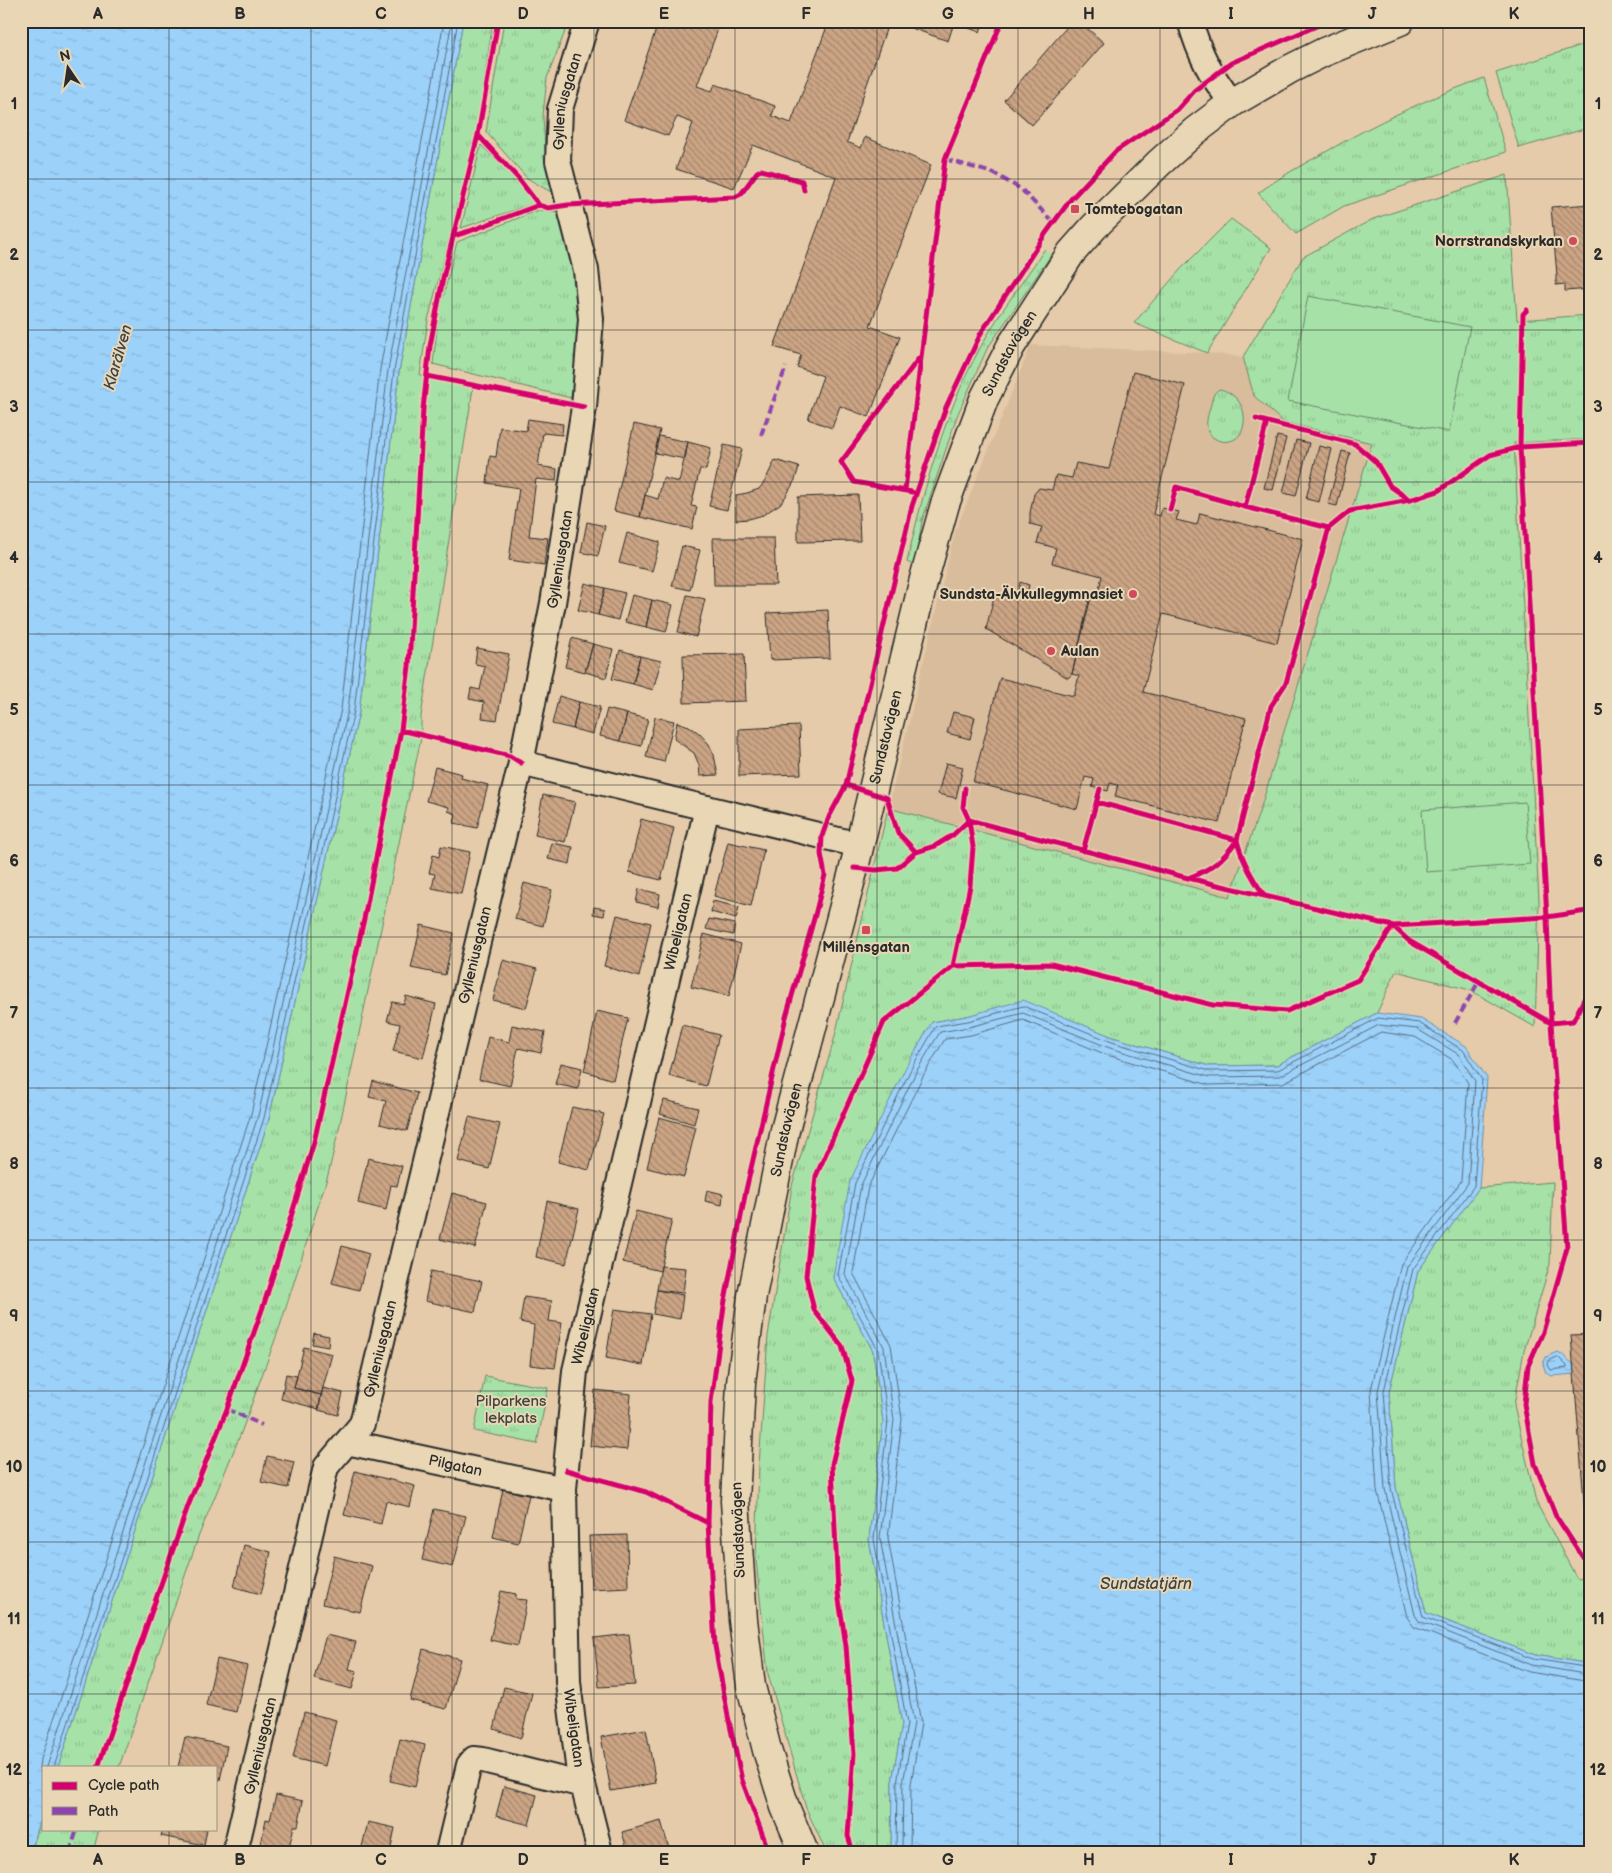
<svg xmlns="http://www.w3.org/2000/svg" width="1612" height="1873" font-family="'Balsamiq Sans',sans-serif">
<defs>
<pattern id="grass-tufts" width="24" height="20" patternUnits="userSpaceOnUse" patternTransform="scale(1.25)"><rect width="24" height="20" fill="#a6e1a7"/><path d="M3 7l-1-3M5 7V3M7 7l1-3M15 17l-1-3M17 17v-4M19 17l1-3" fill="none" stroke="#8fc190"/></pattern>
<pattern id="water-ripples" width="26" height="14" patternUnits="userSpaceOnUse" patternTransform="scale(1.25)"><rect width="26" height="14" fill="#9cd1fa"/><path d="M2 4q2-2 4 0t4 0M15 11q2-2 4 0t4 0" fill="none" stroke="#87b4d6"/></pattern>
<pattern id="building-back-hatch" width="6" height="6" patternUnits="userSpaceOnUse" patternTransform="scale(1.25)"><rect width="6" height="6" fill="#cba484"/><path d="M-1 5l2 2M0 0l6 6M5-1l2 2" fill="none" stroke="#a5866c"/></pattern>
</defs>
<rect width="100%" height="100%" fill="#e5cba9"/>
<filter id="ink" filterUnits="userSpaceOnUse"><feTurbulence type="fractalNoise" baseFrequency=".02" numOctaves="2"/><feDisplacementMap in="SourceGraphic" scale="10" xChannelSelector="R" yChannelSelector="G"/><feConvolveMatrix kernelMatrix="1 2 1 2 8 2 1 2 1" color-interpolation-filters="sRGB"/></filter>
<g filter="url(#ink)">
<path fill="#d9bc9c" d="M1031,345L1207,353L1243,357L1254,396L1283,422L1372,443L1262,804L1230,897L888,808L955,532Z"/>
<path fill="url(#grass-tufts)" stroke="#688669" d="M463,21H493L476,135L428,320L420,375L473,388L421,716V738L340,1124L328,1175L280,1326L241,1433L199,1535L119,1767H58L269,1119L359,712L399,372Z
M504,21H569L547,78L543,116L545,150L556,195L527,178L486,132Z
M1591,42V127L1519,148L1496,73Z
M1484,78L1506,152L1344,206L1296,234L1258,193C1279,178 1301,165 1324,153C1375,123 1428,98 1484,78Z
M481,145L509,173L535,203L461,228Z
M1507,175L1517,320L1591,315V439L1514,443L1539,901L1535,1027L1470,990L1396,971L1377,1013L1277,1065L1209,1066L1113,1037L1023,1001L967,1016L932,1022L833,1277L873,1351L883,1421L869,1539L902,1724L892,1782L891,1852H826L806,1808L768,1674L756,1560L759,1465L768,1336L792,1186L835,1036L888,808L1230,897L1262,804L1372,443L1283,422L1254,396L1243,357L1303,257L1373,219Z
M539,210L561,212L579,290V347L571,398L433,364L439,313L457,242Z
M1231,219L1271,248L1207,353L1134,323L1180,270Z
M1045,249L1051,255L987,349L957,416L922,521L915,566L907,562C925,484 947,403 988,334C1005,305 1026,277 1045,249Z
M1220,389C1239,394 1249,412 1242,431C1235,447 1210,444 1207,427C1206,419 1209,412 1211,404C1213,397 1213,392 1220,389Z
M1553,1182L1550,1264L1524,1351L1514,1405L1536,1502L1577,1579L1591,1577V1664L1535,1655L1426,1613L1396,1487L1389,1392L1418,1271L1479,1188Z
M485,1376L548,1388L537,1444L474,1431Z
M44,1811V1829H99L93,1852H31Z"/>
<path fill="#a6e1a7" stroke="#688669" d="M1308,296L1470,327L1449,432L1288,401Z
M1525,802L1530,864L1426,872L1422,810Z"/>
<path fill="url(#water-ripples)" stroke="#6f8fa7" d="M21,21H463L399,372L359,712L269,1119L58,1767H44V1811L30,1852H21Z
M1023,1000L1113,1037L1209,1066L1277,1065L1377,1013L1421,1019L1466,1046L1487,1078L1479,1188L1418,1271L1389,1392L1396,1487L1426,1613L1535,1655L1591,1664V1852H891L892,1782L902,1724L869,1539L883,1421L873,1351L833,1277L850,1181L906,1067L932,1022L967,1016Z
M1557,1352C1565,1354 1566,1360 1573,1363L1575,1374L1552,1376L1546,1373L1543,1364L1546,1357Z"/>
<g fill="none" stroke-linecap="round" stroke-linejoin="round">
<path stroke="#586d7e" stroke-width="1" d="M1558,1357L1567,1366V1368L1551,1370L1548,1365L1549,1361Z
M47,1767L258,1116L348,710L388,370L452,21
M54,1767L264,1118L354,711L394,371L458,21
M44,1777L40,1768L41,1759L251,1114L341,709L380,369L444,21
M896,1852L897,1783L907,1724L874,1539L888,1421L878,1350L838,1275L855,1183L911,1069L936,1026L968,1021L1023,1006L1112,1042L1209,1071L1278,1070L1378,1018L1419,1023L1463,1050L1482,1080L1474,1186L1413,1269L1384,1391L1391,1488L1423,1617L1533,1659L1591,1668
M902,1852L903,1783L914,1723L880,1538L894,1420L884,1347L845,1274L861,1185L916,1072L940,1032L969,1027L1023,1013L1110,1048L1209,1077L1280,1076L1379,1025L1417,1029L1458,1054L1475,1081L1468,1183L1407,1267L1378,1391L1385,1489L1415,1615L1419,1621L1531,1665L1591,1675
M910,1852L911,1784L921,1723L888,1538L902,1419L891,1345L853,1273L868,1187L923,1076L945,1039L971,1035L1023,1020L1107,1055L1209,1085L1283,1083L1381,1032L1415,1037L1453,1060L1468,1083L1461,1181L1401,1264L1371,1390L1377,1490L1407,1617L1414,1627L1529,1672L1591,1682"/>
</g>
<path fill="url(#building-back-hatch)" stroke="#2b2b2b" d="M659,21H721L697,86L712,91L715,84L775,106L772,116L791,123L829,21H889L847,142L861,148L865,137L931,165L870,326L900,337L869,417L840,406L832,428L808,419L823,376L797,367L801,355L774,347L836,177L753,145L734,188L676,169L693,123L677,117L668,136L624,120Z
M891,21H984L980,32L954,23L948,41Z
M1072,21H1079L1104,43L1032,125L1004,100Z
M1591,204V289L1565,291V284L1556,285V275H1557L1551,207Z
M1133,372L1185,385L1153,514L1160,516L1162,508L1179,512L1176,520L1197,525L1200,513L1303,539L1277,643L1163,614L1143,692L1246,718L1219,823L1115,796L1118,785L1110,783L1108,791L1092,787L1094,779L1085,777L1077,809L973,782L1000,678L1074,696L1079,676L1072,674L1091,597L1097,598L1102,576L1052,563L1056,548L1037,543L1042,527L1030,524V513L1034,494L1039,488L1052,490L1056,475L1072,478L1076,463L1109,469Z
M528,419L563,424L562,435L543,433L538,466L557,469L556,481L536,479L529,536L548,538L544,565L509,560L519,488L487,483L490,456L496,457L500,427L526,431Z
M634,424L660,430L640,517L614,511Z
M659,436L688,442L685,459L655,453Z
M1277,436L1286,438L1273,490L1264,488Z
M1296,440L1309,443L1296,496L1283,493Z
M688,442L711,448L706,470L700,469L691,506L697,507L692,529L640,517L645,495L658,499L663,478L679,482Z
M724,445L742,449L727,510L709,506Z
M1319,446L1332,449L1319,502L1306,499Z
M1342,451L1350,453L1337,506L1328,504Z
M775,460L799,467L795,480L786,496L780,504L763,515L749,519L736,520V495L747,493L759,489L765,481Z
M858,495L860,541L798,542V497Z
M587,522L605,526L598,556L581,552Z
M627,533L660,542L652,571L619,563Z
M713,538H774L776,585H714Z
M682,546L700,550L690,590L672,586Z
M1020,582L1029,585L1027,595L1091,592L1072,674L1068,678L986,629L994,597L1017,596Z
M585,583L605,588L598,615L578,610Z
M605,588L625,593L618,620L598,615Z
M632,595L652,600L646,627L625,622Z
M687,595L705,599L696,637L678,632Z
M652,600L673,605L666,632L646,627Z
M828,610L830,658L770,660L767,613Z
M572,638L593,644L585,672L565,667Z
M593,644L613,649L606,678L585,672Z
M477,648L509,654L497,720L482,718L484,702L469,699L471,688L480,690L485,666L475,664Z
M620,650L640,656L633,684L612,679Z
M744,654L746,701L684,703L683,655Z
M640,656L661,661L653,690L633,684Z
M559,696L579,702L573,729L552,724Z
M579,702L600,707L593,734L573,729Z
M607,709L627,714L620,741L600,736Z
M953,712L975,717L970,739L947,733Z
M627,714L648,719L641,746L620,741Z
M655,717L674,721L664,762L646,757Z
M677,722L689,726L699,733L709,744L714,755L718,775L700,776L699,765L694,753L674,739Z
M799,726L801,774L739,776V729Z
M946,763L963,767L956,798L938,794Z
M435,767L462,774L461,778L488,785L477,828L454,823L456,814L448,811L449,807L426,801Z
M543,795L575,802L565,842L535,835Z
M641,819L674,828L661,880L629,872Z
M728,842L764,850L751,906L714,896Z
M552,843L573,847L570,864L548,859Z
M441,846L470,852L461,894L432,888L435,874L429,873L433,855L439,857Z
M524,883L552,890L543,926L515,919Z
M639,889L660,894L658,907L636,902Z
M713,901L739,907L736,919L711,912Z
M594,907L605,909L604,916L593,914Z
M617,915L651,923L639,977L604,966Z
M709,919L735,924L733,935L706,929Z
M421,925L454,933L445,975L411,968Z
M704,934L741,944L729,996L691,987Z
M503,960L537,969L526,1008L493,1000Z
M406,996L436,1004L423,1058L393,1051L400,1024L387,1021L392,1002L404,1004Z
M597,1011L628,1018L613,1080L584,1071Z
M512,1025L545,1032L541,1053L518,1048L510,1086L479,1079L488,1037L509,1042Z
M682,1025L719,1035L706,1086L669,1076Z
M561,1063L582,1068L578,1089L555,1084Z
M373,1081L417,1093L407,1131L380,1124L386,1101L369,1097Z
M664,1100L698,1108L694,1124L660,1114Z
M572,1107L604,1114L589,1170L558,1162Z
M469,1117L500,1124L489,1169L458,1161Z
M659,1117L696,1127L684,1177L647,1168Z
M368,1158L402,1166L397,1186L391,1185L386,1210L358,1203Z
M707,1190L723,1194L722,1205L705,1201Z
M452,1193L487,1202L475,1248L440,1239Z
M547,1201L579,1209L566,1264L536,1257Z
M636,1211L672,1220L660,1271L623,1262Z
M342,1246L369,1254L359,1290L332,1283Z
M661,1266L686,1268L683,1293L657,1290Z
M431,1271L482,1281L475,1312L425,1301Z
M657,1290L683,1295L680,1319L653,1314Z
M524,1297L552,1301L549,1321L562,1323L555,1368L530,1365L534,1325L520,1322Z
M614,1309L651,1314L643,1365L606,1358Z
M314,1333L329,1336L328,1347L312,1344Z
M1591,1334V1526L1586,1527L1571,1335Z
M304,1347L332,1354L321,1395L294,1388Z
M286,1374L297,1376L294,1388L321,1395L319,1409L281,1399Z
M323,1388L343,1393L338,1415L318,1410Z
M595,1390L631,1394L627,1450L590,1446Z
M267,1456L294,1462L288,1488L261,1482Z
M355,1471L415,1486L410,1507L386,1501L381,1524L344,1515Z
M503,1489L529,1495L518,1543L493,1537Z
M434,1509L466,1516L453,1567L422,1560Z
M627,1535L628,1587L591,1589L589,1536Z
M244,1545L271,1552L261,1594L234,1587Z
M334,1556L372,1566L360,1612L322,1604Z
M501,1591L516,1594V1599L527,1600L518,1646L490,1640Z
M629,1634L635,1685L599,1687L594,1638Z
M326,1635L356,1642L349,1669L357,1671L352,1689L314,1679Z
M423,1649L460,1659L446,1709L410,1700Z
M217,1659L247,1666L236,1712L206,1705Z
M504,1687L532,1693L521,1738L494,1729Z
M304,1712L336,1720L325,1766L293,1758Z
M646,1729L656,1783L611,1791L601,1737Z
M185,1737L227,1746L220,1780H216V1767H178Z
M400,1739L425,1745L415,1787L390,1781Z
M504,1786L537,1795L529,1825L496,1816Z
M276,1795L303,1801L298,1826H294L288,1852L260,1848L266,1819L270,1820Z
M661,1821L670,1852H628L622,1832Z
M368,1822L395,1828L390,1852L361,1851Z
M163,1829H207L204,1845L161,1836Z"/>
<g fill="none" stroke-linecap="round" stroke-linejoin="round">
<g stroke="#2b2b2b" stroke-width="28">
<g id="street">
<path d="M1190,21C1200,56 1210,74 1232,103"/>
<path d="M521,763L859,845"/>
<path id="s1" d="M347,1442L564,1489"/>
<path id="s2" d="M235,1852L326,1467L362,1424L521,763L553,603L584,407L591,319L586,270L558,161L560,109L587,21"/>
<path d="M448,1852L469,1765L474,1759L483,1760L583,1785"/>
<path id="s3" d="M600,1852L578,1765L568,1682L564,1489L575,1371L707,808"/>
</g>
</g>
<g stroke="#2b2b2b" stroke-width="31">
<g id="secondary">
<path id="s4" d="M804,1852L785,1807L767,1750L751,1686L743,1620L735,1501L741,1383L752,1296L785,1130L854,868L924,579L945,504L984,399L1011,346L1071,253L1094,227L1159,163L1195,131L1232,103L1290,69L1324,52L1400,21"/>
</g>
</g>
<use href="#street" stroke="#e8d6b4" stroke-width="24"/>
<use href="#secondary" stroke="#e8d6b4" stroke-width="28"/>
<path stroke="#8e44ad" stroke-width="4" stroke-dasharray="8 4" stroke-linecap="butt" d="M945,159L993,173L1021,189L1054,223
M761,435L786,367
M1455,1023L1479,981
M227,1409L262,1425
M70,1852L77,1829"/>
<g stroke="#e8d6b4" stroke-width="8">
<path id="cycleway" d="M478,135L518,178L539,205L548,208L568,205L735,197L741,194L757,172L761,170L802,181L804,190
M453,236L470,231L539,205
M1527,310L1523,314L1520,447L1547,917L1551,1023L1573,1021L1591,985
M427,376L584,407
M1256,419L1355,444L1376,462L1390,486L1410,500L1350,511L1329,528L1286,683L1271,706L1237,840C1242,861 1252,878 1264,895
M905,490L945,159L1002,21
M912,492L854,482L841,462L919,358
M1410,500L1438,491L1490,455L1520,447L1591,443
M1245,507L1267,422
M1170,510L1176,487L1245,507L1329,528
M401,730L510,756L521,763
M846,785L887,798L898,833L916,852
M965,788L963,807L969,820L1188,878L1393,926L1547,917L1587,911
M1097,802L1237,840C1222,861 1212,869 1188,878
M1083,851L1100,789
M854,868L876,870L897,868L916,852L935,846L953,835L969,820L973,847L970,886L953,966
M566,1470L646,1492L708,1523
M98,1767L188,1506L227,1409L264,1304L314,1142L364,919L401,730L409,666L423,409L430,346L443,278L478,135L498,21
M769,1852L742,1780L728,1716L715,1646L708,1523L711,1402L724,1306L746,1190L786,1017L815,915L825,875L821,854L822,836L829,817L846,785L912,506L946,407L981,333L1046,233L1071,199L1116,151L1177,110L1195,90L1231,63L1328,21
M853,1852L848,1836L854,1754L846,1646L838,1593L832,1464L852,1381L842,1346L814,1310L806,1276L816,1176L884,1022L953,966L1051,964L1213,1005L1287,1011L1358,980L1393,926L1409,941L1551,1023L1567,1248L1543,1332L1528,1366L1524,1404L1535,1464L1556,1516L1591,1570"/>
</g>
<use href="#cycleway" stroke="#d6006c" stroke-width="5"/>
</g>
</g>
<path fill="none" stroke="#2b2b2b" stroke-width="1" stroke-opacity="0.55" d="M169,21V1767M311,21V1852M452,21V1852M594,21V1852M735,21V1852M877,21V1852M1018,21V1852M1160,21V1852M1301,21V1852M1443,21V1852M21,179H1591M21,330H1591M21,482H1591M21,634H1591M21,785H1591M21,937H1591M21,1088H1591M21,1240H1591M21,1391H1591M21,1542H1591M21,1694H1591M169,1829V1852"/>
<g fill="#d1495b" stroke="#e8d6b4" stroke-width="2">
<rect x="1070" y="204" width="10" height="10" rx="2.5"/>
<circle cx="1573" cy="241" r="5"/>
<circle cx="1133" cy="594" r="5"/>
<circle cx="1051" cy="651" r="5"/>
<rect x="861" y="925" width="10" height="10" rx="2.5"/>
</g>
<g text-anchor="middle" stroke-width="4" stroke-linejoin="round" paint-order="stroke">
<g font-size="15" fill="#2b2b2b" stroke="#e8d6b4">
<text dy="5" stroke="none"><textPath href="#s2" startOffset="1804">Gylleniusgatan</textPath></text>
<text dy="5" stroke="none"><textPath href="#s4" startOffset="1546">Sundstavägen</textPath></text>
<text dy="5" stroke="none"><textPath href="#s2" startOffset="1339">Gylleniusgatan</textPath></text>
<text dy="5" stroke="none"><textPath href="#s4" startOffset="1141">Sundstavägen</textPath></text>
<text dy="5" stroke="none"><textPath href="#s3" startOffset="936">Wibeligatan</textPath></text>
<text dy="5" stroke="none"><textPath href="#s2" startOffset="934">Gylleniusgatan</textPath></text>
<text dy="5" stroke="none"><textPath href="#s4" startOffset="736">Sundstavägen</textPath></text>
<text dy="5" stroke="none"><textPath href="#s3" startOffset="531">Wibeligatan</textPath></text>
<text dy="5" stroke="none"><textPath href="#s2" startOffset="529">Gylleniusgatan</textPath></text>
<text dy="5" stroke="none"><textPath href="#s1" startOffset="111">Pilgatan</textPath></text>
<text transform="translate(738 1530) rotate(-92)" y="5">Sundstavägen</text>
<text transform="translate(574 1728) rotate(82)" y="5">Wibeligatan</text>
<text dy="5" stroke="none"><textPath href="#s2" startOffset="109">Gylleniusgatan</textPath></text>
</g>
<g font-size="15" font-weight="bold" fill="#2b2b2b" stroke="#e8d6b4" text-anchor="start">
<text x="1085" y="214">Tomtebogatan</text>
<text x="1563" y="246" text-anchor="end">Norrstrandskyrkan</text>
<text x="1123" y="599" text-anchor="end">Sundsta-Älvkullegymnasiet</text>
<text x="1061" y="656">Aulan</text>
<text x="866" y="952" text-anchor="middle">Millénsgatan</text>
</g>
<g font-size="15" fill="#3d463e" stroke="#e8d6b4">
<text x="511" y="1406">Pilparkens<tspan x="511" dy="17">lekplats</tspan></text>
</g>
<g font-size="16" font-style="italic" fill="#3c444a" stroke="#e8d6b4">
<text transform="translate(117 357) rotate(-74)" y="6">Klarälven</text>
<text x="1146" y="1589">Sundstatjärn</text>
</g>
</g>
<rect width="1612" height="1873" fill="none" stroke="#e8d6b4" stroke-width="55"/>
<rect x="42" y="1766" width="175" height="65" fill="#e8d6b4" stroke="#9c927d"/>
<rect x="52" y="1782" width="25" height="8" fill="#d6006c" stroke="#9c927d"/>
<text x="88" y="1790" font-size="15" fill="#2b2b2b">Cycle path</text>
<rect x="52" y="1807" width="25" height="8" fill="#8e44ad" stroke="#9c927d"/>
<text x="88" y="1816" font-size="15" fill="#2b2b2b">Path</text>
<g transform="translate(68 68) rotate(347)" stroke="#e8d6b4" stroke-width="4" paint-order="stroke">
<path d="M0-4L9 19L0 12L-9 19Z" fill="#2b2b2b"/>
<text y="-8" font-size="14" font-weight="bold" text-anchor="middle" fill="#2b2b2b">N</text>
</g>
<rect x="28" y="28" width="1556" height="1818" fill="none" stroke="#2b2b2b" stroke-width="2"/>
<g font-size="16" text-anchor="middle" font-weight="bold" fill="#2b2b2b">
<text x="98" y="19">A</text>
<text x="240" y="19">B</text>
<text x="381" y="19">C</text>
<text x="523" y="19">D</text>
<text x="664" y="19">E</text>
<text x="806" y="19">F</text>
<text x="948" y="19">G</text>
<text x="1089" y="19">H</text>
<text x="1231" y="19">I</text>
<text x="1372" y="19">J</text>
<text x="1514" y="19">K</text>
<text x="14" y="109">1</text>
<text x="1598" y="109">1</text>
<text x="14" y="260">2</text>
<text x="1598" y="260">2</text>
<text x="14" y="412">3</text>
<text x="1598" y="412">3</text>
<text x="14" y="563">4</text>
<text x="1598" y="563">4</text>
<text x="14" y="715">5</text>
<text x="1598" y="715">5</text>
<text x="14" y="866">6</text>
<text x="1598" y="866">6</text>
<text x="14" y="1018">7</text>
<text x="1598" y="1018">7</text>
<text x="14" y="1169">8</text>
<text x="1598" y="1169">8</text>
<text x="14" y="1321">9</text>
<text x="1598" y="1321">9</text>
<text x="14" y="1472">10</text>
<text x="1598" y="1472">10</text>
<text x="14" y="1624">11</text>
<text x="1598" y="1624">11</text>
<text x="14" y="1775">12</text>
<text x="1598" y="1775">12</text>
<text x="98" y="1865">A</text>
<text x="240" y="1865">B</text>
<text x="381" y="1865">C</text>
<text x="523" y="1865">D</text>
<text x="664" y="1865">E</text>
<text x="806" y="1865">F</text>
<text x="948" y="1865">G</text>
<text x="1089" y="1865">H</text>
<text x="1231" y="1865">I</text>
<text x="1372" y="1865">J</text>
<text x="1514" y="1865">K</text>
</g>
</svg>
